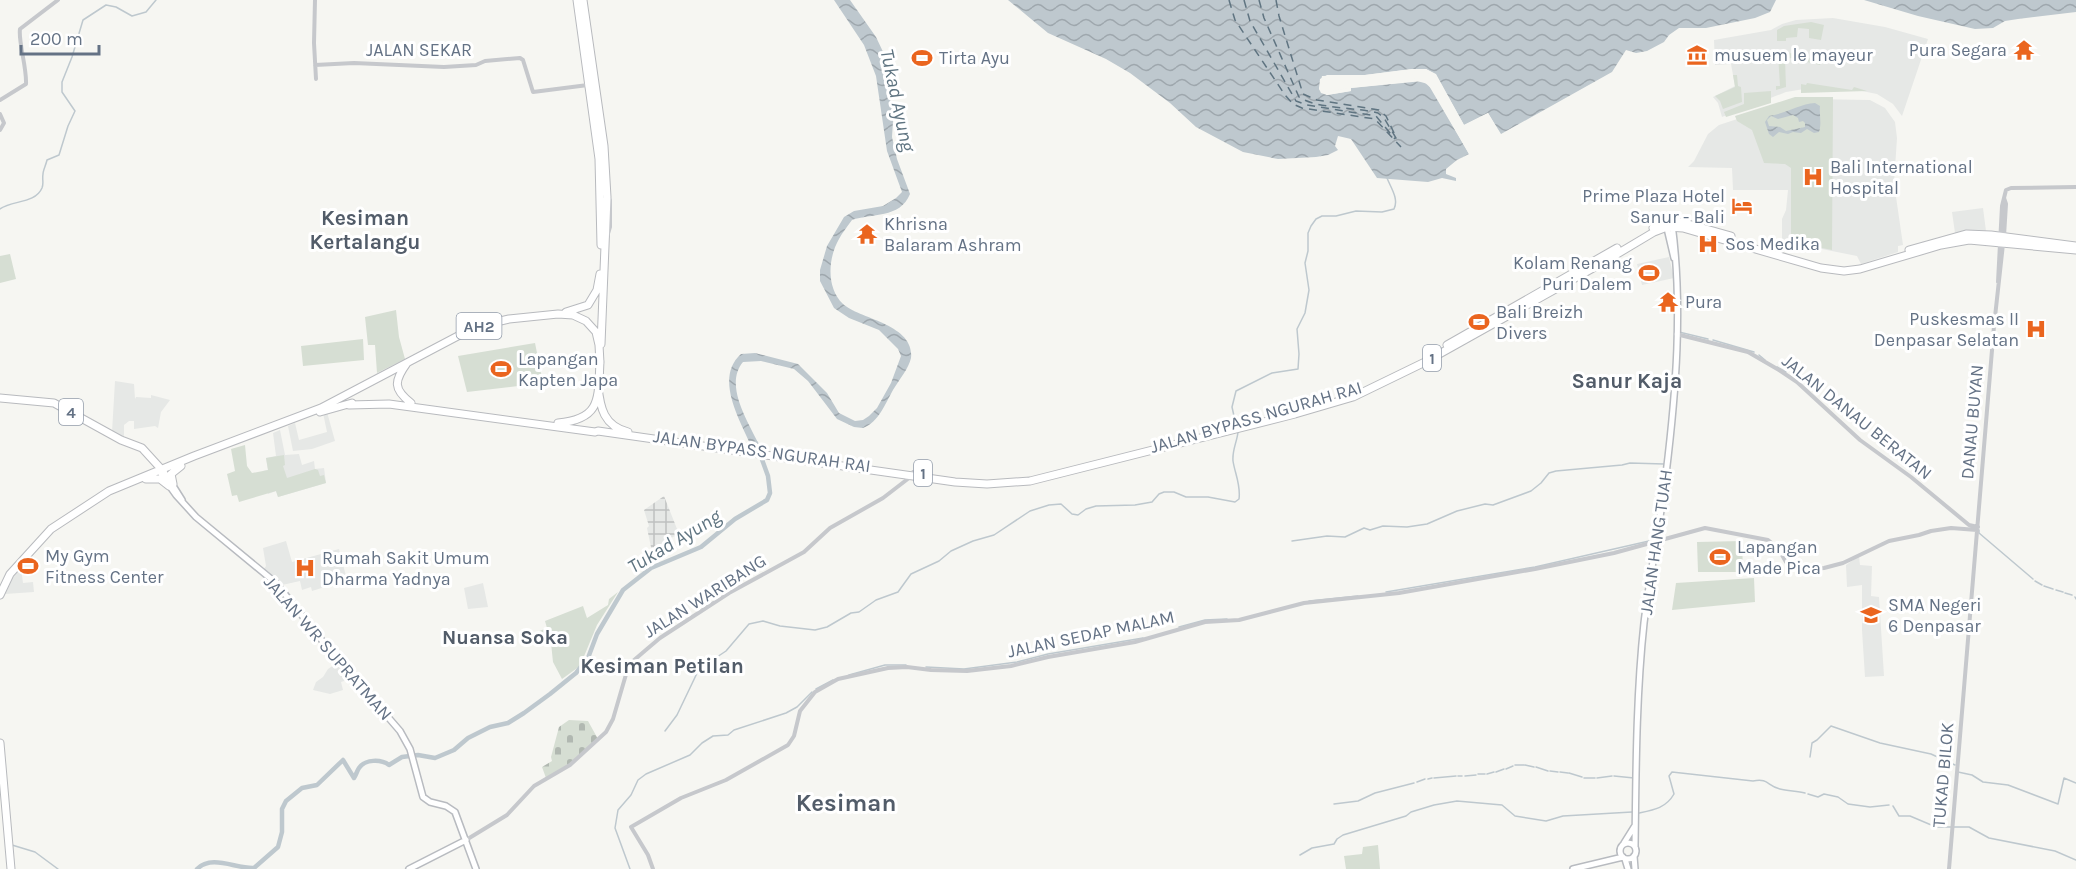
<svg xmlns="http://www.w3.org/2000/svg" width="2076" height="869" font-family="Karla,sans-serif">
<defs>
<pattern id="industrial-grid" width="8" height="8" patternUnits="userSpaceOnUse" patternTransform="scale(1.5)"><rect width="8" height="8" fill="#e6e8e6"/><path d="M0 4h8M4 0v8" fill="none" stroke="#bec0c0"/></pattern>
<pattern id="cemetery-stones" width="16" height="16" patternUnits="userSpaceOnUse" patternTransform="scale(1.5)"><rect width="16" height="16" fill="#d6ded3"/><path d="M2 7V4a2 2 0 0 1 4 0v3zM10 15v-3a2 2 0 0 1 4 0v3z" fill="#b1b8b1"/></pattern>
<pattern id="water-waves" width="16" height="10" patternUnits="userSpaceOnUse" patternTransform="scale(1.5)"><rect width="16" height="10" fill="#bec8ce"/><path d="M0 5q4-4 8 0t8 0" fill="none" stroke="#9ea7ad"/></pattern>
</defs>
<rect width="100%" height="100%" fill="#f6f6f2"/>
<path fill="#e6e8e6" d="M1833,18L1885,27L1928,39L1902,116L1893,104L1877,94L1862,91L1804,89L1786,92L1722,117L1718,103L1713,97L1735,86L1731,64L1715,65L1714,40L1771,30L1782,24L1796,20Z
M1809,99L1870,100L1885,108L1895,122L1897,138L1894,183L1903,245L1898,246V252L1861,264L1857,256L1782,241V219L1786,210L1788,190H1733L1732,168L1688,167L1694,161L1708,134L1719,125L1792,101Z
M1983,208L1986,231L1955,233L1952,212Z
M1669,257L1674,278L1642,285L1637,264Z
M115,381L134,384L135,399L136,397L151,398V395L170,400L161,412L158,428L155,426L134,429V421H129L124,425V439L112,432Z
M327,412L335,441L312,449L293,451L288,426L295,423L299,440L327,432L323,413Z
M280,430L285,455L299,454L302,465L314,461L315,469L324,468L326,483L278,497L276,491L268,494L263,471L268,470L266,458L276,456L273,433Z
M286,541L292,562L339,549L347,580L312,591L311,587L302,590L300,581L282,585L264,569L266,566L263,548Z
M1859,556L1860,565L1872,566L1871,596L1879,597L1884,676L1865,677L1862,630V585L1847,587L1846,565Z
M21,568L23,583L33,582L34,592L5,594L14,576Z
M483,583L488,607L468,609L464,588Z
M337,663L350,679L341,682L343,690L330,694L313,690L316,682L323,677L328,669Z"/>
<path fill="url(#industrial-grid)" d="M664,496L679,534L671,538L676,549L656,560L652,552L647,528L649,526L644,510Z"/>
<path fill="#d6ded3" d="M1811,22L1824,25L1821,40L1809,38V29L1798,28L1797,37L1786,38V41H1777V30L1784,26Z
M1794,53L1821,62L1820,65L1799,60V57L1785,59L1786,87L1776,90V86H1780L1778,54Z
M1733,75H1737L1738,86L1741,87L1742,102L1723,109L1720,101L1715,96L1735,87Z
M1807,83L1852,90L1854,87L1867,91L1801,93V84L1806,85Z
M1771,91V103L1726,117L1724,112L1744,104V93Z
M1795,97H1833L1832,250L1817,247L1816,245L1791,238V168L1785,164L1764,163L1752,130L1737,121L1735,116Z
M10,254L16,279L0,283V256Z
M396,310L399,337L405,359L377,373L375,345H368L365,317Z
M363,339L364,360L303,366L301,346Z
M535,343L543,383L467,392L458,356Z
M245,445L247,466L252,473L268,470L266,458L284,455L285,465L283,466L287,478L315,469L318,470L320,476L324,475L326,483L278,497L276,491L239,502L237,495L232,496L227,474L235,471L231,449Z
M1742,541L1743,572H1698L1697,542Z
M1754,578L1755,602L1672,610L1676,583Z
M618,592L597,625L580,666L562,679L553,662L551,643L540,645L537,632L547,628L545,621L583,606L587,618L608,605L609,599Z
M1378,845L1380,869H1346L1344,856L1362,854L1363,847Z"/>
<path fill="url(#cemetery-stones)" d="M569,720L588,721L598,739L572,762L546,778L542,767L552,761L551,757L559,727Z"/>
<path fill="url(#water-waves)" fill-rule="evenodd" d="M834,0H850L876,37L885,56L893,121L892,137L897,159L910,194C900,219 871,213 852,220C847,227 842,233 839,239C828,258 826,288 843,304C859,319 915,324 911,358C909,368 899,380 893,390C885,404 879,422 863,428L854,427L837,419L808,381L794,369L761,361L743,362C723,386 750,424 760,447L751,446C740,420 714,378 741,354L755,353L798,364L827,393L839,413L855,421L863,420L869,416L877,408L891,383L901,356L898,349L879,330L849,318L834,308L820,281V270L827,246L844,217L854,211L883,206L896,198L902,192L887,151L876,76L864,45Z
M1008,0H1776L1770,12L1755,18L1706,28H1679L1669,35L1664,42L1647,51L1636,53L1626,50L1612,72L1501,134L1488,113L1464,125L1436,75L1426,69H1412L1365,75L1322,76L1319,89L1327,95L1351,91L1350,88L1417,81L1428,84L1469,154L1457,160L1446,169V174L1456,178V181L1442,178L1428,182L1377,178L1351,139L1338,136L1335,146L1338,150L1328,155L1316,157L1278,159L1243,152L1196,127L1170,103L1130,73L1106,59L1048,33Z
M1864,0H2076V12L2018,19L2005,21L1993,28L1975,29L1918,16Z
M1815,103L1820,106C1819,115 1822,123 1819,132L1814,133L1807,129L1801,133L1793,132L1788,134L1779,132L1773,137L1769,134L1765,122L1769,116C1785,114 1799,104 1815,103ZM1793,115L1798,118L1799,122L1803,121L1805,123V127L1786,131L1780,127L1769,126L1767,120L1771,116L1778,119Z"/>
<path fill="#f6f6f2" d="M1412,69H1426L1436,74L1464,125L1488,113L1499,132L1498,133L1488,115L1462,128L1434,77L1425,72H1412L1365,78H1327L1322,80V88L1327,92L1347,88L1350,85L1424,78L1435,87L1472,152L1469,154L1432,89L1423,81L1351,88V91L1327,95L1321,93L1319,89L1320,79L1327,75H1365Z"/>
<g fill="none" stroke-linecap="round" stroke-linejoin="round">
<path stroke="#bec8ce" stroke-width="1.5" d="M0,209C12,200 35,204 42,188C44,183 42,180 43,174C43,170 46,165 47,160L59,155L68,126L75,111L62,92V82L72,57L83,20L106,5L116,7L132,16L146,12L156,0
M1679,332L1708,339
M1713,340L1754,352
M1759,355L1765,360
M1777,367L1786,372
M1236,425L1232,407L1236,391L1272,373L1298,369L1299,354L1297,329L1305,313L1309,290L1305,263L1308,251V233L1311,226L1316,219L1322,216H1336L1356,211L1382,212L1394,209C1399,199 1391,188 1387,178
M1979,530V533L2033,579
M1292,541L1327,536L1345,537L1364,528L1370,530L1383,526L1407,527L1427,524L1457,511L1485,504L1493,505L1531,491L1541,483L1549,473L1556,471L1622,465L1630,463L1664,464
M2035,581L2042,585
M2044,586L2053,589
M2056,590L2063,592
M1386,592L1535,567L1649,541
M2065,593L2072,595
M2075,597L2076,599
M1309,601L1358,596
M1179,627L1205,620L1227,619
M926,667L964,669L1017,662L1048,654L1143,638
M849,675L885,665H906
M816,689L833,680
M665,731L677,715L699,669L726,651L749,624L763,621L780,626L815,630L827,627L851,613L859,612L876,600L898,592L911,574L939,561L951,551L973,541L994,535L1030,511L1049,505L1061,504L1072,514L1078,515L1086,509L1096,506L1135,505L1152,502L1159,494L1164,492H1174L1186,497H1208L1235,502L1239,499C1241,485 1235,474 1233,461C1232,450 1237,442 1238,432
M1810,757L1812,743L1817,740L1831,726L1880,743L1931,754L1955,765
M1515,765H1524
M1525,765L1534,767
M1536,767L1548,771
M1506,769L1513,766
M1550,771L1558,772
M1496,772L1504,769
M1560,772L1568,773
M1958,772L1972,775L1983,782L2008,785L2058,804L2064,778L2076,783
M1569,773L1582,777
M1478,774H1485
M1487,774L1494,772
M1458,776H1462
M1465,776L1476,775
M1614,776L1634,778
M1434,778L1456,776
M1584,778H1595
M1597,778L1612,776
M1428,779L1432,778
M1417,782L1425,779
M1808,794L1818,797L1824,794L1838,797L1848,804L1870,807L1889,805
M1334,804L1358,801L1375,793L1414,783
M1893,806L1899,816H1910L1936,827H1969L1989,838L2055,851L2076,860
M1639,813C1654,810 1666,808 1674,794L1669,776L1672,772L1753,781C1769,778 1767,786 1780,789C1788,791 1797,791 1805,793
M12,845L35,852L58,869
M1300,855L1312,848L1334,844L1337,839L1343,835L1406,816L1411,812L1434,805L1457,801L1502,805L1515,816L1546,821L1563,816L1632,812
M630,869L615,828L618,810L631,795L638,780L646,774L690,755L702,743L713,736L728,735L734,730L786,713L797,707L812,692"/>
<path stroke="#bec8ce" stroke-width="4.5" d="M197,869C212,854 236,869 254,868L278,847L282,832V809L286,801L302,788L317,785L343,760L354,778C356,775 357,771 359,768C365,759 381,759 389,765L402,757L418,755L435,758L454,750L468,738L490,727L508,723L524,713L550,694L576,673L588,658L597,634L623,590L651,568L701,547L735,519L767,500L770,493L768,476L756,443"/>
<path stroke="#5f7481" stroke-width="1.5" stroke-dasharray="8 6" stroke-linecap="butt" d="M1229,0L1235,20L1285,95L1293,104L1302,108L1375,119L1401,147
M1244,0L1250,21L1296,101L1307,105L1376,116L1395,139
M1259,0L1264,18L1299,97C1316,109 1356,107 1378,113L1384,118L1399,143
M1276,0L1279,16L1303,94L1317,100L1379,110L1386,116L1395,135"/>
<g stroke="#b8bbc0" stroke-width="8">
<path id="major" d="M1666,224L1674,258
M165,473L182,500
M161,474L176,495L196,517L276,583L324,643L400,731L410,749L423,797L430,802L446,806L455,812L476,869
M1620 851a8 8 0 1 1 16 0a8 8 0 1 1-16 0Z
M1624,843L1634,827
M1635,847C1636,773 1636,697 1644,623C1650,574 1660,524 1666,474C1676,393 1683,306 1672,224
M1634,856L1635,869
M1625,859L1628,869
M409,869L466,840
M1573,869L1623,857"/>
</g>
<g stroke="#b8babe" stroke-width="9">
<path id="highway" d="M577,0L599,159L601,245
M583,0L604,146L607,197L601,344
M1653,228L1665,221L1674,220L1731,236
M1909,250L1966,234L1991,235L2076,246
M566,312L588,305L597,290L600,274
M1447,345L1617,248
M407,363C394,381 393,389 411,403
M598,386C600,408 604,426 628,432
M0,398L54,403L121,440L142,448L163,471
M349,405L389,404L595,432L598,431L955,482L987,484L1030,481L1295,414L1353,397L1425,362L1602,263L1654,232L1667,227L1683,228L1821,268L1844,271L1860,269L1941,245L1969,240L2076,250
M320,412L352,403
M558,423C602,419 598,398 600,361
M146,479H160L169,486
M173,484L171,474L181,466
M0,595L10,574L51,529L109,491L194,456L321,408L475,327L509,319L558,314L573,315L586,321L596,332L599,345L600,363
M0,743L11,869"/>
</g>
<path stroke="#c6c8cc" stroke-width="4" d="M315,0L314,43L316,79
M315,65L354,63L444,67L476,65L485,61L520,58L523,60L533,92L588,85
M0,100L26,84C27,68 18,41 20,29L58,0
M0,114L4,123L0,130
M2004,236L2006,204L2004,198
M607,237L610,227V200
M1998,282L2002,206L2006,190L2011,188L2076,187
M1676,334L1748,352L1779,370L1797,382L1860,440L1911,477L1969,525L1978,527
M466,840L507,815L534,786L570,765L606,732L613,719L627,671L633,661L647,649L660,638L729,593L804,552L830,528L883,498L909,478L913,472
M653,869L648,855L631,827L681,798L726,780L788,745L794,736L800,711L815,692L838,679L888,668L907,667L931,670L967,671L1011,666L1048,657L1135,642L1205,622L1239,620L1304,603L1399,593L1535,569L1614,553L1705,528L1768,540L1778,548L1786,562L1802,570L1824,568L1843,563L1889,541L1919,535L1931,531L1951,528L1977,530
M1949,869L1994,326L2003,244"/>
<use href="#major" stroke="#fff" stroke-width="5"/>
<use href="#highway" stroke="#fff" stroke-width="7"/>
</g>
<defs>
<g id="temple-bare" transform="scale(1.62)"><path d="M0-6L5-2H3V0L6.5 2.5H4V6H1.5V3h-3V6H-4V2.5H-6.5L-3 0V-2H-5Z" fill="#ea651f" stroke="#fff" stroke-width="2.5" paint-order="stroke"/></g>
<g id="museum-bare" transform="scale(1.62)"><path d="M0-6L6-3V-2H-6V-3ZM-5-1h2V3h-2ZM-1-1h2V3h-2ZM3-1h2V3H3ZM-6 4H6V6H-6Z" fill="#ea651f" stroke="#fff" stroke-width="2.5" paint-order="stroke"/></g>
<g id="stadium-bare" transform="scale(1.62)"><path d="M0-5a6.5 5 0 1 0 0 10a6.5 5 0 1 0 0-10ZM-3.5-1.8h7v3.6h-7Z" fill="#ea651f" stroke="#fff" stroke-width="2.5" paint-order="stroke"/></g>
<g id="hospital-bare" transform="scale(1.62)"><path d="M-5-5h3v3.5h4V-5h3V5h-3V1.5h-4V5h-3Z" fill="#ea651f" stroke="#fff" stroke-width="2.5" paint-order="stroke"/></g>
<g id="hotel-bare" transform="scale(1.62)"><path d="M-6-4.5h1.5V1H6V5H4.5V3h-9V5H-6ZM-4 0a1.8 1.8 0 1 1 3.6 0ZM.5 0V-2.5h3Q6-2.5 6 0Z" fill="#ea651f" stroke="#fff" stroke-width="2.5" paint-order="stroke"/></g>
<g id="school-bare" transform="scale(1.62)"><path d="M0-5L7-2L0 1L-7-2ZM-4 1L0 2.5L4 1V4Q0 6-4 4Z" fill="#ea651f" stroke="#fff" stroke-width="2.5" paint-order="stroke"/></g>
</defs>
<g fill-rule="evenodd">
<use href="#temple-bare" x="2024" y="50"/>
<use href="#museum-bare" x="1697" y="55"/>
<use href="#stadium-bare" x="922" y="58"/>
<use href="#hospital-bare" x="1813" y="177"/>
<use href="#hotel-bare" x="1742" y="206"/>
<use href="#temple-bare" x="867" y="234"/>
<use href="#hospital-bare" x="1708" y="244"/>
<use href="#stadium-bare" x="1649" y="273"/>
<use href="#temple-bare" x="1668" y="302"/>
<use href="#stadium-bare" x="1479" y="322"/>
<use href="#hospital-bare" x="2036" y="329"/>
<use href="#stadium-bare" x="501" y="369"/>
<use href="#stadium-bare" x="1720" y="557"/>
<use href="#stadium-bare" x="28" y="566"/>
<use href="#hospital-bare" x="305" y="568"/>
<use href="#school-bare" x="1871" y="615"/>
</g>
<g text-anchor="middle" stroke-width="6" stroke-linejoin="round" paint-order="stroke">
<g fill="#fff" stroke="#929caa" stroke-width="1.5">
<rect x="456.5" y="313" width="45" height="26" rx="4.5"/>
<rect x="1423" y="345" width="18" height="26" rx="4.5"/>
<rect x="59" y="399" width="24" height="26" rx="4.5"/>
<rect x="914" y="460" width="18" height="26" rx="4.5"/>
</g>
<g font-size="16" font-weight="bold" fill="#647285">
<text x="479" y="332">AH2</text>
<text x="1432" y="364">1</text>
<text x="71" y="418">4</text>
<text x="923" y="479">1</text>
</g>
<g font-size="18" fill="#647285" stroke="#fff">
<text x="419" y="56">JALAN SEKAR</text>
<text transform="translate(1256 417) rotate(-16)" y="6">JALAN BYPASS NGURAH RAI</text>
<text transform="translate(1857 417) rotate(39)" y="6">JALAN DANAU BERATAN</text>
<text transform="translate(1972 422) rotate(-85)" y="6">DANAU BUYAN</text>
<text transform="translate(762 451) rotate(8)" y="6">JALAN BYPASS NGURAH RAI</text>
<text transform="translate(1656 542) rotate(-82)" y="6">JALAN HANG TUAH</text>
<text transform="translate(705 596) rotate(-32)" y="6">JALAN WARIBANG</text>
<text transform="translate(1091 634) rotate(-12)" y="6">JALAN SEDAP MALAM</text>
<text transform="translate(328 648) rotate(49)" y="6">JALAN WR SUPRATMAN</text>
<text transform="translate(1943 775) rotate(-85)" y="6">TUKAD BILOK</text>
</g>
<g font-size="18" fill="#647285" stroke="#fff" text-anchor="start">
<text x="2007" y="56" text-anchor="end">Pura Segara</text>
<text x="1714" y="61">musuem le mayeur</text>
<text x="939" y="64">Tirta Ayu</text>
<text x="1830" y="173">Bali International<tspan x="1830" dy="21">Hospital</tspan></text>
<text x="1725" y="202" text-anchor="end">Prime Plaza Hotel<tspan x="1725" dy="21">Sanur - Bali</tspan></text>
<text x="884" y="230">Khrisna<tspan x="884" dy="21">Balaram Ashram</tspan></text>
<text x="1725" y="250">Sos Medika</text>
<text x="1632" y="269" text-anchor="end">Kolam Renang<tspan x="1632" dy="21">Puri Dalem</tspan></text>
<text x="1685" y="308">Pura</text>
<text x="1496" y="318">Bali Breizh<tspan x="1496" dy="21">Divers</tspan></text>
<text x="2019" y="325" text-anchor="end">Puskesmas II<tspan x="2019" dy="21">Denpasar Selatan</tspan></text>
<text x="518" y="365">Lapangan<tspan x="518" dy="21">Kapten Japa</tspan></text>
<text x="1737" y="553">Lapangan<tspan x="1737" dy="21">Made Pica</tspan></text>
<text x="45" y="562">My Gym<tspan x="45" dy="21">Fitness Center</tspan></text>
<text x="322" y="564">Rumah Sakit Umum<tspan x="322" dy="21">Dharma Yadnya</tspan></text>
<text x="1888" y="611">SMA Negeri<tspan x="1888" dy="21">6 Denpasar</tspan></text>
</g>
<g font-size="20" font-style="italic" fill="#5f7481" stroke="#fff">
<text transform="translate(898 100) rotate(78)" y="7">Tukad Ayung</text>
<text transform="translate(674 541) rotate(-31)" y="7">Tukad Ayung</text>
</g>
<g font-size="20" font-weight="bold" fill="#525c69" stroke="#fff">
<text x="505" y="644">Nuansa Soka</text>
</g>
<g font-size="21" font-weight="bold" fill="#525c69" stroke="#fff">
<text x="365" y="225">Kesiman<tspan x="365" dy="24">Kertalangu</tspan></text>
<text x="1627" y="388">Sanur Kaja</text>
<text x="662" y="673">Kesiman Petilan</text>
</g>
<g font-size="24" font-weight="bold" fill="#525c69" stroke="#fff">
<text x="846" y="811">Kesiman</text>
</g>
</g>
<path d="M21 45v9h78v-9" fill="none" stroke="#647285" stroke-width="3"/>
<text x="30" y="45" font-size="18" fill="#647285" stroke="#ffffff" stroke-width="4.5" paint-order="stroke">200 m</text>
</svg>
